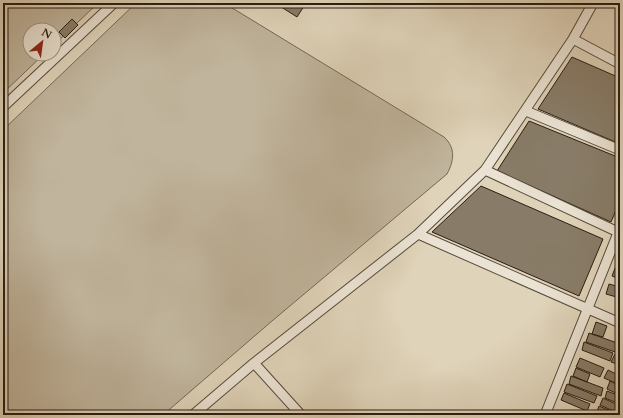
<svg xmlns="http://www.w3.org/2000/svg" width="623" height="418" font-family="Cardo,serif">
<rect width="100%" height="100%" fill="#dfd3b9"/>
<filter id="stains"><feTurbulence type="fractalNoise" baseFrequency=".005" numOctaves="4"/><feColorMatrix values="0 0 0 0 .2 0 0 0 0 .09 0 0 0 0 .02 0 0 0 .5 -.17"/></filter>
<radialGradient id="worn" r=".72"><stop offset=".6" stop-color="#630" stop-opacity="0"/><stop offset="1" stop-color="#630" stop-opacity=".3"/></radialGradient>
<path fill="#c0b49c" stroke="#746856" d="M3,3H98L54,45V30H30V54H44L3,93Z
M136,3H224L444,137C456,148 454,161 447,174L272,321L163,415H3V130Z"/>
<path fill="#887c68" stroke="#291d11" d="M275,3H306L297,17Z
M72,19L78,25L65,38L59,32Z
M572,57L620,78V144L538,109Z
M529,121L620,158V201L611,222L497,171Z
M481,186L603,239L579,296L432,232Z
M620,252V261L616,259Z
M617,263L620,264V279L612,276Z
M609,284L620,287V298L606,294Z
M596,322L607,326L603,337L592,334Z
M589,333L620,344L618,353L586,342Z
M584,342L613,353L610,361L582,350Z
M615,354L620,356V365L611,362Z
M580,358L604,368L600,377L576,367Z
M576,368L590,374L587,382L573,376Z
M608,370L620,376V385L604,378Z
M571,376L603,388L601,396L569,384Z
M610,381L620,386V395L607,389Z
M567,384L597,396L594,403L564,392Z
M607,391L620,396V404L605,398Z
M564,393L590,404L587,411L561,400Z
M603,398L620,406V414L600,405Z
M599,406L618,414V415L596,414Z"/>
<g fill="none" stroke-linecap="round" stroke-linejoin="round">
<g stroke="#564a3b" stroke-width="11">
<path id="street" d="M573,39L620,64
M3,107L114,3
M526,111L620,150
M485,170L618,232
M418,234L620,323
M254,363L301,415
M193,415L254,363L418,234L485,170L573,39L593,3
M545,415L620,228"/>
</g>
<use href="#street" stroke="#eae2d2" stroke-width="9"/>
</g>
<rect width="623" height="418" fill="none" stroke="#dfd3b9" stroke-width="16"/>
<rect x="4" y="4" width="615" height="410" fill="none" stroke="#291d11" stroke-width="2"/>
<rect x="8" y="8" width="607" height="402" fill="none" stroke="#291d11"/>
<g transform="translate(42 42) rotate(29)"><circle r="19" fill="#eae2d2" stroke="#9d9385"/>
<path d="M0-3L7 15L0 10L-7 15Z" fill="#8f2418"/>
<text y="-6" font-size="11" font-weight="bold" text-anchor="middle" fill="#291d11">N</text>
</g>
<rect width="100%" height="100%" filter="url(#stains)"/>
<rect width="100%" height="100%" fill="url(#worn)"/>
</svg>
